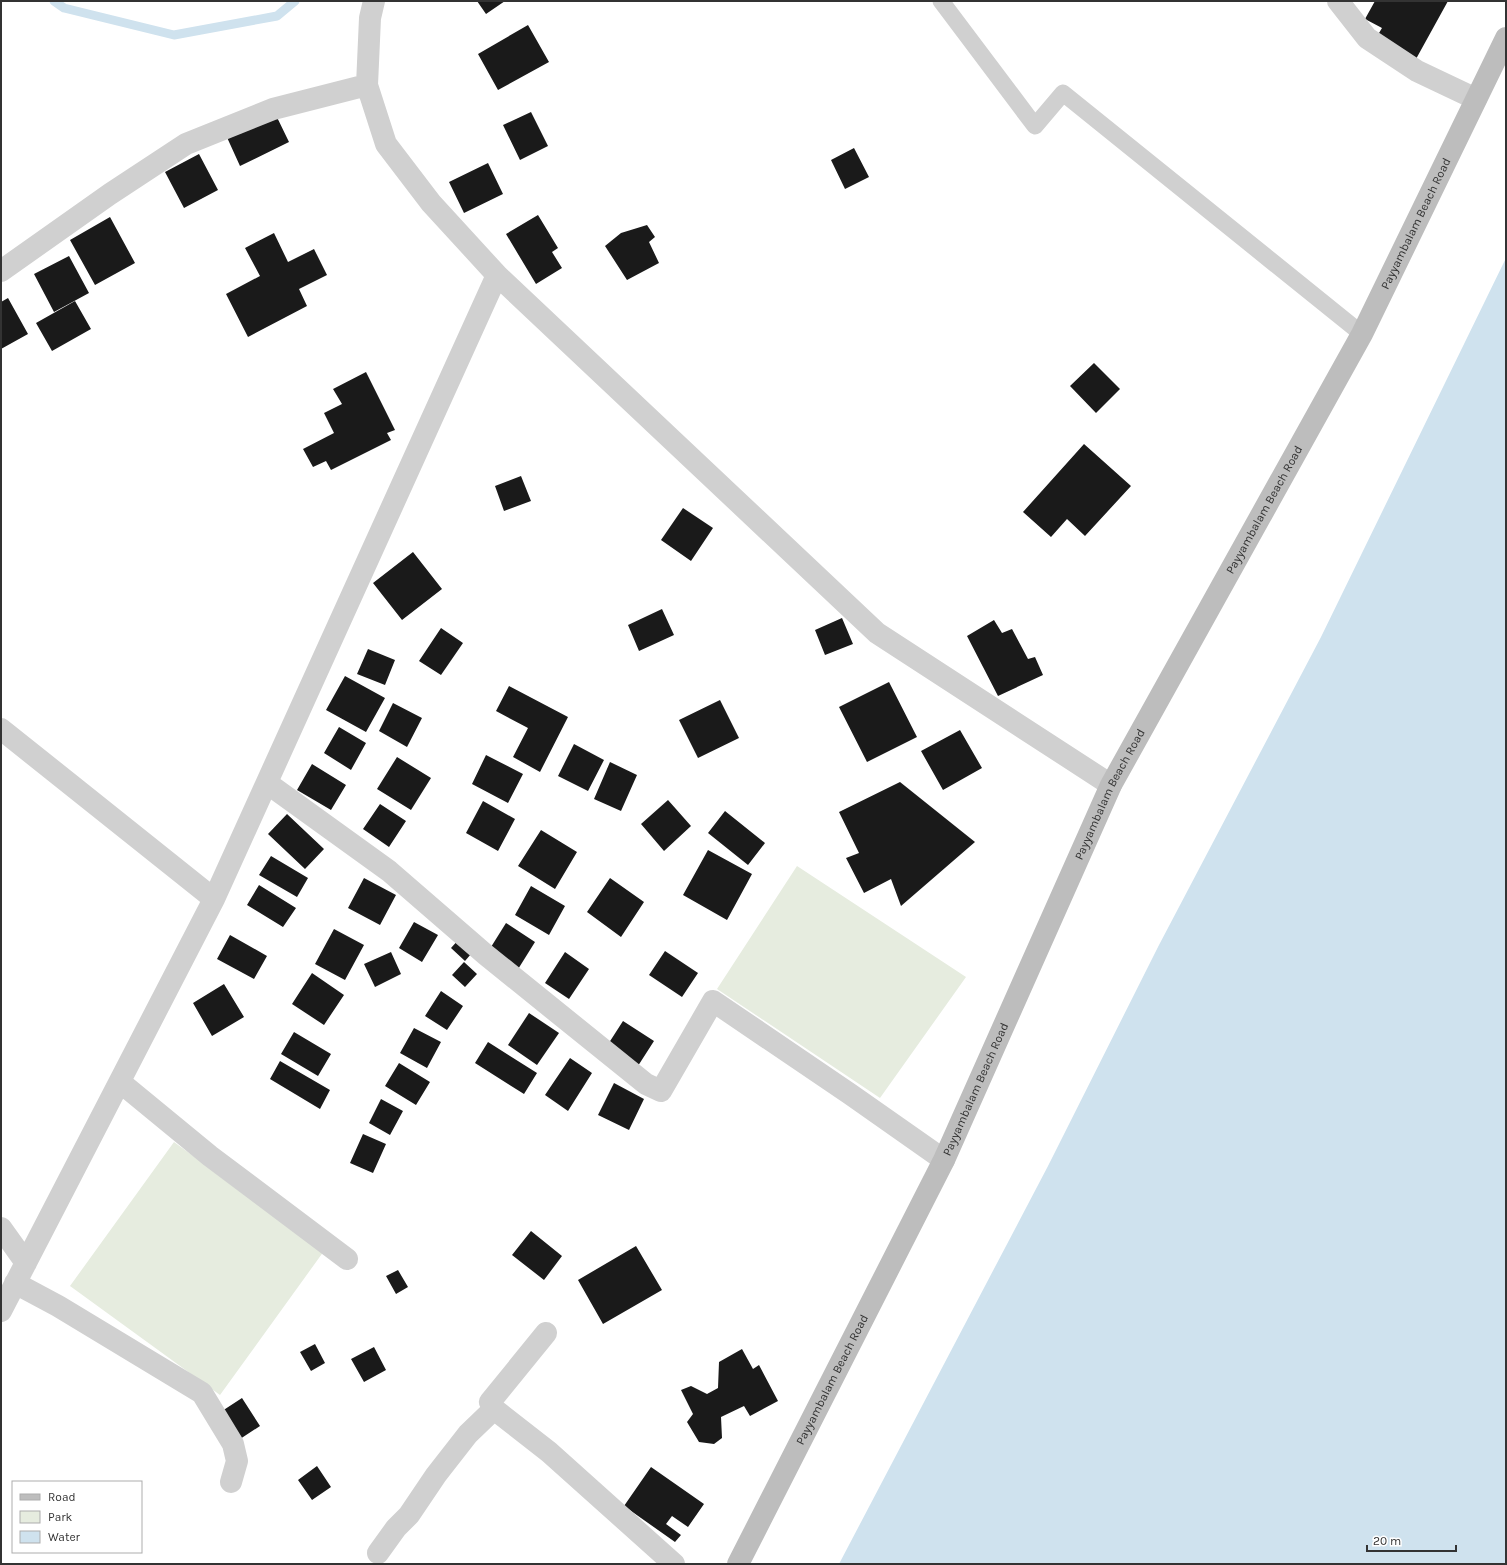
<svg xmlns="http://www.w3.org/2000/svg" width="1507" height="1565" font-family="Karla,sans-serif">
<rect width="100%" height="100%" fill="#fff"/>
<path fill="#e6ecdf" d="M797,866L966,977L880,1098L717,989Z
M174,1142L324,1251L220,1395L70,1286Z"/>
<path fill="#cfe2ee" d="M1506,258V1564H839L1048,1166L1159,945L1321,637Z"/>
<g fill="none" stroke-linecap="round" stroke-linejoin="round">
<path stroke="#cfe2ee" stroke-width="9" d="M54,1L64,8L174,35L277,16L295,1"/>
</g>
<path fill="#1a1a1a" d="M477,1H505L486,14Z
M1375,1H1448L1416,59L1376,38L1382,28L1365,19Z
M528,25L549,62L498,90L478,54Z
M273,109L289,142L240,166L225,133Z
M531,112L548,146L520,160L503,125Z
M854,148L869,177L845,189L831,160Z
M199,154L218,190L184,208L165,172Z
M488,163L503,194L464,213L449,182Z
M538,215L558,248L552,252L562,268L536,284L506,234Z
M110,217L135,263L95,285L70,240Z
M647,225L655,237L649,242L659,263L627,280L605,246L621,233Z
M274,233L288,262L314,249L327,275L299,289L307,306L248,337L226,294L260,276L245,248Z
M69,256L89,293L54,312L34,274Z
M8,298L28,334L1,349V302Z
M75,301L91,329L52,351L36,323Z
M1094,363L1120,389L1096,413L1070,386Z
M366,372L395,430L387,433L391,440L331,470L326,461L313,467L303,449L334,433L324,413L342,404L333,389Z
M1084,444L1131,486L1085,536L1067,519L1051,537L1023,512Z
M521,476L531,501L504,511L495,486Z
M683,508L713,528L691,561L661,540Z
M413,552L442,589L402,620L373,583Z
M662,609L674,635L639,651L628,625Z
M842,618L853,644L825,655L815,630Z
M994,620L1002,633L1012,629L1028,659L1035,657L1043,675L998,696L967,636Z
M441,628L463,643L441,675L419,661Z
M368,649L395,660L385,685L357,674Z
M345,676L385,698L366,732L326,710Z
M889,682L917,737L867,762L839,707Z
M509,686L568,717L540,772L513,757L528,728L496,711Z
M720,700L739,738L698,758L679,720Z
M393,703L422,718L407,747L379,731Z
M339,727L366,743L351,770L324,753Z
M960,730L982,768L943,790L921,751Z
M574,744L604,760L588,791L558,776Z
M486,755L523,774L508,803L472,784Z
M397,757L431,778L411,810L377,789Z
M610,762L637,775L621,811L594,799Z
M312,764L346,785L331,810L297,790Z
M900,782L975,842L901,906L891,879L864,893L846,858L859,853L839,812Z
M668,800L691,826L664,851L641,824Z
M483,801L515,819L498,851L466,833Z
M380,804L406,821L389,847L363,829Z
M725,811L765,843L748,865L708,833Z
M287,814L324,849L305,869L268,834Z
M541,830L577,852L555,889L518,866Z
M708,850L752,874L727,920L683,895Z
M271,856L308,878L297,897L259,875Z
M364,878L396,895L380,925L348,908Z
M610,878L644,902L621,937L587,912Z
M259,885L296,908L283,927L247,905Z
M531,886L565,906L549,935L515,915Z
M414,922L438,935L422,962L399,948Z
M506,923L535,942L515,974L486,955Z
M469,928L483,940L465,961L451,948Z
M334,929L364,945L345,980L315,964Z
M230,935L267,956L254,979L217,959Z
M665,951L698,973L682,997L649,975Z
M391,952L401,974L375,987L364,964Z
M565,952L589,969L569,999L545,983Z
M464,962L477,974L465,987L452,975Z
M312,973L344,995L324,1025L292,1004Z
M224,984L244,1017L212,1036L193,1003Z
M441,991L463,1006L447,1030L425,1016Z
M529,1013L559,1033L537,1065L508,1045Z
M623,1021L654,1041L636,1069L605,1049Z
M414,1028L441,1042L427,1068L400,1053Z
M294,1032L331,1054L318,1076L281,1054Z
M488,1042L537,1073L524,1094L475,1063Z
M570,1058L592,1073L568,1111L545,1095Z
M280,1061L330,1090L320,1109L270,1079Z
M399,1063L430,1082L416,1105L385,1086Z
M614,1083L644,1099L629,1130L598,1115Z
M381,1099L403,1111L390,1135L369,1123Z
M363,1134L386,1144L373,1173L350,1163Z
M531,1231L562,1256L544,1280L512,1255Z
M636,1246L662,1290L603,1324L578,1280Z
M398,1270L408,1287L396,1294L386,1276Z
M315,1344L325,1363L311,1371L300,1352Z
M374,1347L386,1370L364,1382L351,1359Z
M742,1349L753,1369L759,1365L778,1401L750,1416L744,1406L721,1417L722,1438L714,1444L699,1442L687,1422L693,1414L681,1390L691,1386L707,1394L718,1388L719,1362Z
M242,1398L260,1426L237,1441L219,1413Z
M317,1466L331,1487L312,1500L298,1480Z
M651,1467L704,1504L688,1527L672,1516L666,1524L681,1535L675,1542L624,1506Z"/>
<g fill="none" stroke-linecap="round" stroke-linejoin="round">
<path stroke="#d0d0d0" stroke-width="17" d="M941,1L1035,126L1063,93L1362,334"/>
<path stroke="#d0d0d0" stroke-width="22" d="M1338,1L1367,38L1417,71L1476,99
M1,271L110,194L186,144L273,109L367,85
M497,275L877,633L1111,785
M1,729L214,899
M267,783L389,871L486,955L646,1084L661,1091L713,1001L850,1094L944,1160
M120,1082L210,1156L347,1259
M1,1228L26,1263
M15,1283L58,1306L202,1393L233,1444L237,1461L231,1482
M1,1311L214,899L497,275L431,203L386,144L367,85L370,18L374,1
M546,1333L490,1402L494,1409L549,1452L674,1564
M378,1553L396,1528L409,1515L436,1475L468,1434L494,1409"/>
<path stroke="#bdbdbd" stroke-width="22" id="s1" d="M738,1564L944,1160L1111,785L1362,334L1506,38"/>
</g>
<g text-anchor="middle" stroke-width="4" stroke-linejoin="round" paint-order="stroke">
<g font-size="12" fill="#333" stroke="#fff">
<text dy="4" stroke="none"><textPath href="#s1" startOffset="1503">Payyambalam Beach Road</textPath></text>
<text dy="4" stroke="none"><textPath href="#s1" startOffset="1179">Payyambalam Beach Road</textPath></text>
<text dy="4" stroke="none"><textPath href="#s1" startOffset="855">Payyambalam Beach Road</textPath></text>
<text dy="4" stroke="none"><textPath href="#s1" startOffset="531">Payyambalam Beach Road</textPath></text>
<text dy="4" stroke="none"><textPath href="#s1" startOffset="207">Payyambalam Beach Road</textPath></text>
</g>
</g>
<rect width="1507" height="1565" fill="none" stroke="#333333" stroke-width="4"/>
<rect x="12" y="1481" width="130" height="72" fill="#ffffff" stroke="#adadad"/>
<rect x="20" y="1494" width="20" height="6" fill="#bdbdbd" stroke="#adadad"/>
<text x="48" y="1501" font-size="12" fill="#333333">Road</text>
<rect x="20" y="1511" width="20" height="12" fill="#e6ecdf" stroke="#adadad"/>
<text x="48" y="1521" font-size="12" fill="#333333">Park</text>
<rect x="20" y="1531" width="20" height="12" fill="#cfe2ee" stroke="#adadad"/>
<text x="48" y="1541" font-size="12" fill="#333333">Water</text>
<path d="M1367 1545v6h89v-6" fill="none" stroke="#333333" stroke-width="2"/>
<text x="1373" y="1545" font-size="12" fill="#333333" stroke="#ffffff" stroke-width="3" paint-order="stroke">20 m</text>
</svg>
